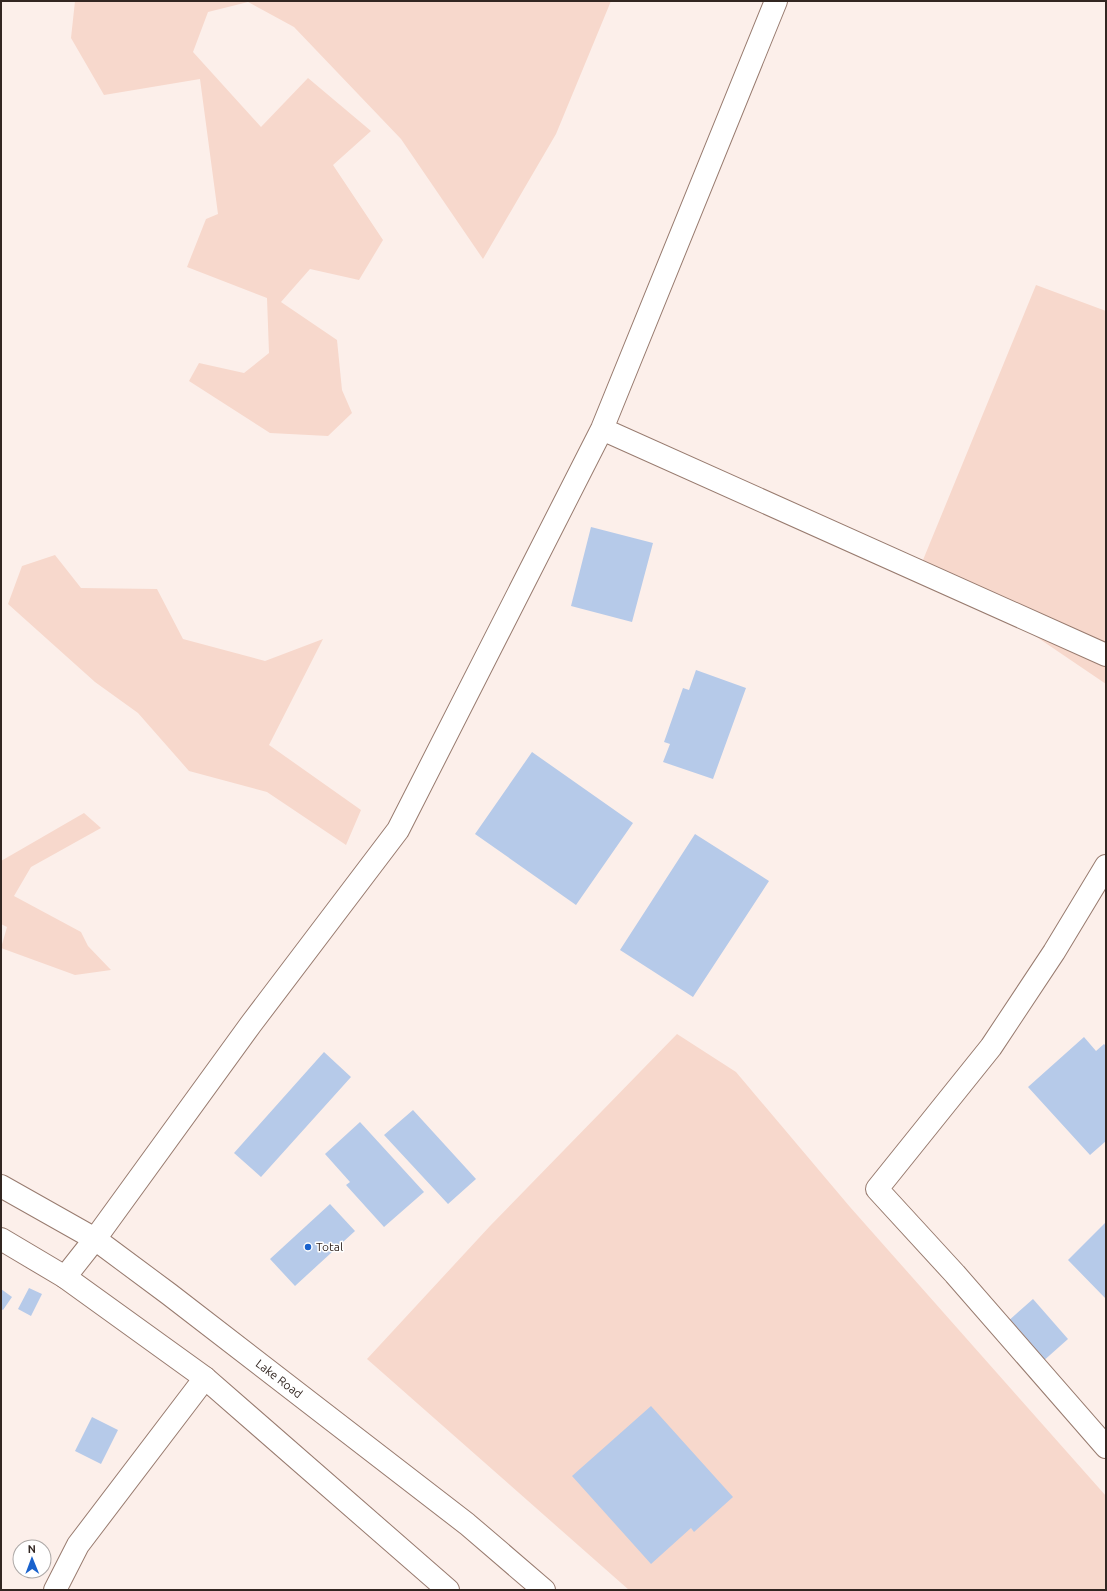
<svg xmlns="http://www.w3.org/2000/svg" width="1107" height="1591" font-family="Ubuntu,sans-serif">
<rect width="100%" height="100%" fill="#fcefea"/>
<path fill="#f7d8cc" d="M75,1H611L556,134L483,259L401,139L294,27L248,2L208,12L193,52L261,127L308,78L371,131L333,165L383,240L359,280L310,269L281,302L337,340L342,390L352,413L328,436L270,433L189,381L199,363L244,373L269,353L267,298L187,267L206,219L218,214L200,79L104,95L71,38Z
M1036,285L1106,311V684L923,560Z
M55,555L81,588L157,589L183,639L265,661L323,639L269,745L361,810L346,845L267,792L189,771L138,713L95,682L8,604L22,566Z
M84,813L101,828L31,867L14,896L81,932L88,946L111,970L75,975L1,948L7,927L1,924V861Z
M677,1034L736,1072L850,1207L1106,1496V1590H629L367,1359L490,1226Z"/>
<path fill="#b6cae9" d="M591,527L653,543L632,622L571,606Z
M696,670L746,688L713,779L663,762L670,744L664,742L683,688L689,690Z
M532,752L633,823L576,905L475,834Z
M695,834L769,881L693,997L620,950Z
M1084,1037L1096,1051L1104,1044L1106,1046V1141L1090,1155L1028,1087Z
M324,1052L351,1077L261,1177L234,1153Z
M413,1110L476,1179L448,1204L384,1135Z
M360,1122L424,1192L384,1227L346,1185L350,1182L325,1154Z
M330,1204L355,1231L295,1286L270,1259Z
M1106,1222V1299L1068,1260Z
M29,1288L42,1294L31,1316L18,1309Z
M1,1289L12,1297L3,1310L1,1309Z
M1033,1299L1068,1339L1041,1363L1006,1323Z
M651,1406L733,1497L694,1532L691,1528L651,1564L572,1476Z
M92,1417L118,1430L101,1464L75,1451Z"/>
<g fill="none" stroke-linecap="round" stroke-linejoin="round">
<g stroke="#987b6f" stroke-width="24">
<path id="street" d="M602,429L1106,655
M1106,866L1054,952L991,1047L877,1189L955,1274L1106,1447
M65,1277L95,1239L251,1024L398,830L602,429L776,1
M55,1590L78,1545L205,1378"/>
</g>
<g stroke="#987b6f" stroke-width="24">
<g id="secondary">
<path id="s1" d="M1,1186L95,1239L169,1294L467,1524L544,1590"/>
<path d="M1,1239L65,1277L205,1378L448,1590"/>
</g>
</g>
<use href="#street" stroke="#fff" stroke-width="22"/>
<use href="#secondary" stroke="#fff" stroke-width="22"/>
</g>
<circle fill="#1962cd" stroke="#fff" stroke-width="1.5" cx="308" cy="1247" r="4"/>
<g text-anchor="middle" stroke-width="3" stroke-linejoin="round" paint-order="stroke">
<g font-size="12" fill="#322621" stroke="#fff" text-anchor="start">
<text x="316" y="1251">Total</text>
</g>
<g font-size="12" fill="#322621" stroke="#fff">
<text dy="4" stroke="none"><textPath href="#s1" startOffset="339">Lake Road</textPath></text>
</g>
</g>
<rect width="1107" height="1591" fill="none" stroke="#322621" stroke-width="4"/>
<g transform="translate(32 1559) rotate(359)"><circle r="19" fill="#ffffff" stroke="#ada8a6"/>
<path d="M0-3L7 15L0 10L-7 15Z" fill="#1962cd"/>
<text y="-6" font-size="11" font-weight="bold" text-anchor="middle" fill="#322621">N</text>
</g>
</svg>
